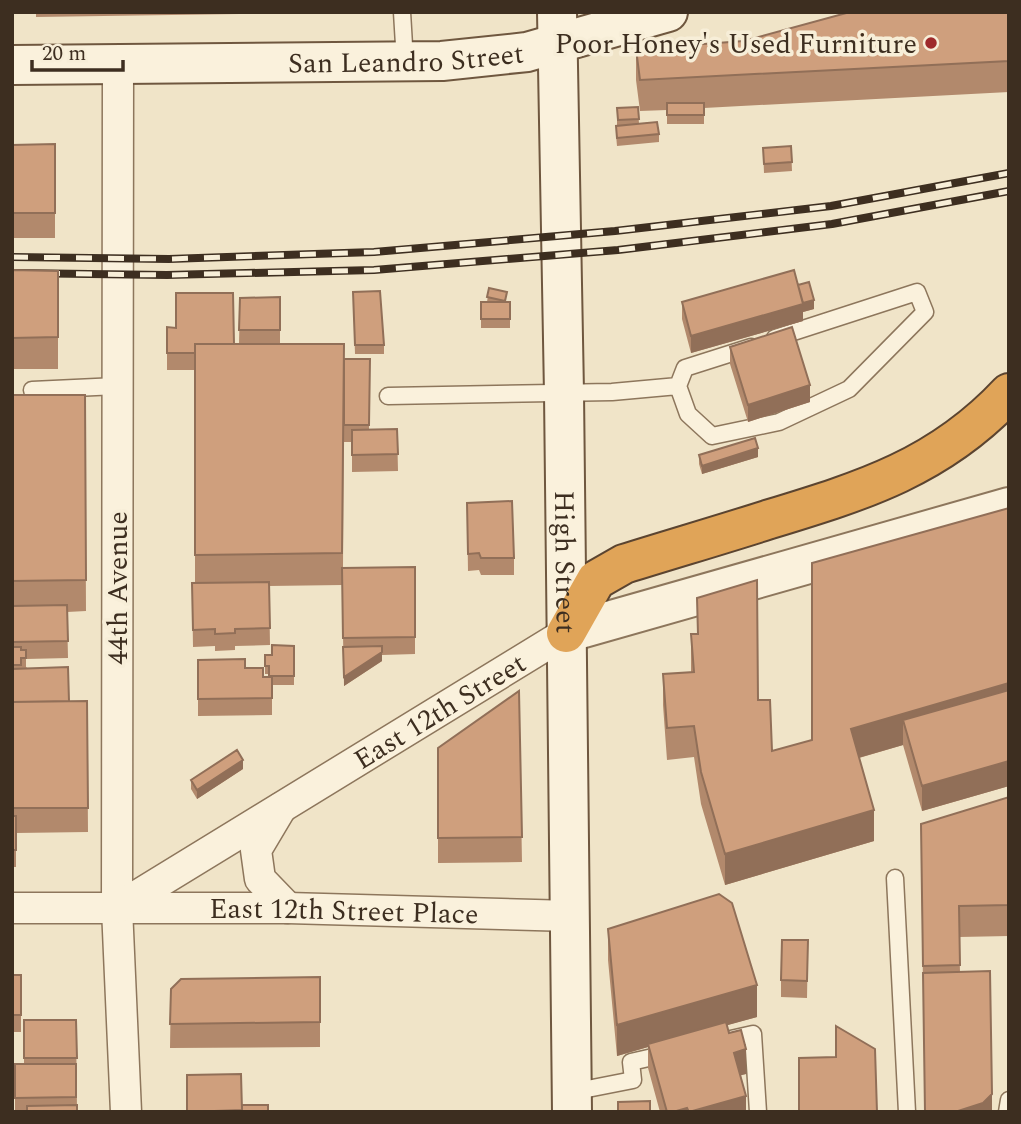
<svg xmlns="http://www.w3.org/2000/svg" width="1021" height="1124" font-family="Spectral,serif">
<rect width="100%" height="100%" fill="#f0e4c8"/>
<g fill="none" stroke-linecap="round" stroke-linejoin="round">
<g stroke="#8d765c" stroke-width="19">
<path id="service" d="M402,12L405,62
M678,386L685,368L751,347
M32,390L117,386
M388,396L612,392L678,386L688,414L712,436L779,422L849,389L925,312L917,292L775,338
M895,878L907,1112
M722,1041L753,1034L758,1112
M572,1092L633,1080L631,1062L666,1054
M1007,1112L1009,1100"/>
</g>
<g stroke="#8d765c" stroke-width="33">
<g id="minor">
<path d="M118,64L117,908L126,1112"/>
<path d="M281,808L256,850L260,879L288,908"/>
<path id="s1" d="M12,908H288L571,916"/>
<path id="s2" d="M117,908L566,633"/>
</g>
</g>
<g stroke="#8d765c" stroke-width="42">
<path id="tertiary" d="M566,633L1009,507"/>
</g>
<g stroke="#6f573f" stroke-width="42">
<g id="secondary">
<path id="s3" d="M557,12L564,393L572,1112"/>
<path id="s4" d="M12,65L442,61L527,52L668,12"/>
</g>
</g>
<g stroke="#5b4430" stroke-width="42">
<path id="motorway" d="M566,633L596,580L624,564C672,549 720,535 767,520C862,491 939,468 1009,393"/>
</g>
<use href="#service" stroke="#faf1dc" stroke-width="16"/>
<use href="#minor" stroke="#faf1dc" stroke-width="30"/>
<use href="#tertiary" stroke="#faf1dc" stroke-width="38"/>
<use href="#secondary" stroke="#faf1dc" stroke-width="38"/>
<use href="#motorway" stroke="#e0a458" stroke-width="38"/>
<g stroke="#3d2e20" stroke-width="8">
<path id="rail" d="M12,257L169,259L374,252L615,231L831,206L1009,173
M12,273L167,275L374,270L618,250L832,224L1009,191"/>
</g>
<use href="#rail" stroke="#f7eed8" stroke-width="5" stroke-dasharray="16" stroke-linecap="butt"/>
</g>
<path fill="#b2896c" d="M36,12H372L36,17Z
M1009,12V92L704,108V124H667V110L640,111L636,80V49L744,41Z
M638,107L639,124L659,134V142L617,146L616,135V126H617V108Z
M55,144V238H12V145Z
M791,146L792,171L764,173L763,148Z
M12,270L58,271V369H12Z
M798,285L814,309L803,312V321L691,353L682,319V302Z
M489,288L506,302H510V328H481V302H487Z
M353,292L384,345V354H355Z
M280,297V344L344,359H370L369,429H397L398,471L352,472V442H344V384L343,568L415,567V654L382,655V661L344,686L342,585L269,586L270,645L235,646V650L215,651V646L193,647L192,583H195V370H167V327L234,344H239L240,298Z
M730,347L810,402L748,422L730,364Z
M12,395H85L86,611L67,612L68,658L26,659V667L69,701H87L88,832L16,833V867H12Z
M699,455L758,457L702,474L699,464Z
M467,503L514,558V575H481L479,570L468,571Z
M1009,508V786L922,811L903,745L859,758L874,841L725,885L701,804L694,757L667,760L663,705V674L691,672V634H697V598L758,700L772,751L812,740Z
M294,646V685H272V715L198,716V660L245,668L263,677H269V674H265V655H272Z
M519,691L522,862L438,863V748Z
M243,769L197,799L191,789V780Z
M1009,797V936L959,937L960,972L992,1112H925L921,855Z
M608,929L757,1017L727,1025L729,1033L746,1074L740,1075L746,1112H660L648,1068V1047L617,1056L608,960Z
M808,940L807,998L781,997V980Z
M12,975H21V1032H12Z
M320,977V1047L170,1048L171,989Z
M24,1020H76L77,1112H15V1064H24Z
M242,1105L268,1112H187Z"/>
<path fill="#916f58" d="M814,300V309L803,312V321L691,353V336Z
M810,385V402L748,422V405Z
M758,448V457L702,474V466Z
M382,652V661L344,686V677Z
M1009,683V714L903,720V745L851,760V729Z
M243,760V769L197,799V790Z
M1009,761V786L922,811V786Z
M874,810V841L725,885V854Z
M757,985V1017L649,1047L648,1044V1047L617,1056V1025Z
M746,1049V1074L734,1077V1053Z
M992,1094V1112H955Z
M746,1096V1112H689Z
M687,1108V1112H673Z"/>
<path fill="#cf9f7d" stroke="#916f58" stroke-width="2" d="M850,12H1009V61L640,80L636,49L744,41Z
M667,103H704V115H667Z
M638,107L639,119L618,120L617,108Z
M657,122L659,134L617,138L616,126Z
M55,144V213H12V145Z
M791,146L792,162L764,164L763,148Z
M12,270L58,271V337L12,338Z
M794,270L803,304L691,336L682,302Z
M809,282L814,300L803,303L798,285Z
M489,288L507,292L505,301L487,297Z
M380,291L384,345H355L353,292Z
M176,293H233L234,344H195V353H167V327L176,328Z
M280,297V330H239L240,298Z
M481,302H510V319H481Z
M792,327L810,385L748,405L730,347Z
M195,344H344L342,553L195,555Z
M344,359H370L369,425H344Z
M12,395H85L86,580L12,581Z
M397,429L398,454L352,455V430Z
M755,438L758,448L702,466L699,455Z
M512,501L514,558H481L479,553L468,554L467,503Z
M1009,508V683L851,729L874,810L725,854L701,772L694,726L667,728L663,674L694,672L691,634H698L697,598L757,580L758,700H770L772,751L812,740V563Z
M415,567V637L343,638L342,568Z
M269,582L270,628L235,629V633L215,634V629L193,630L192,583Z
M67,605L68,641L12,642V606Z
M272,645L294,646V676H269V666H265V655H272Z
M382,646V652L344,677L343,647Z
M12,647H21V650H26V658H21V665H12Z
M245,659V668H263V677H272V698L198,699V660Z
M68,667L69,701L12,702V669Z
M1009,690V761L922,786L903,720Z
M519,691L522,837L438,838V748Z
M87,701L88,808H12V702Z
M237,750L243,760L197,790L191,780Z
M1009,797V905L959,906L960,965L923,966L921,824Z
M12,816H16V850H12Z
M719,894L732,903L757,985L617,1025L608,929Z
M782,940H808L807,981L781,980Z
M990,971L992,1094L983,1103L955,1112H925L923,973Z
M12,975H21V1015H12Z
M320,977V1022L170,1024L171,989L181,979Z
M24,1020H76L77,1058H24Z
M726,1022L729,1033L741,1030L746,1049L734,1053L746,1096L689,1112L687,1108L673,1112H667L648,1044Z
M836,1026L875,1049L877,1112H799V1058L836,1057Z
M15,1064H76V1097L15,1098Z
M241,1074L242,1110L187,1112V1075Z
M650,1101V1112H618V1102Z
M77,1105V1112H27V1106Z
M242,1105H268V1112H242Z"/>
<circle fill="#9e2a2b" stroke="#f7eed8" stroke-width="2.5" cx="931" cy="43" r="7"/>
<g text-anchor="middle" stroke-width="7" stroke-linejoin="round" paint-order="stroke">
<g font-size="28" fill="#3d2e20" stroke="#f7eed8" text-anchor="end">
<text x="917" y="53">Poor Honey's Used Furniture</text>
</g>
<g font-size="28" fill="#3d2e20" stroke="#f7eed8">
<text dy="10" stroke="none"><textPath href="#s4" startOffset="394">San Leandro Street</textPath></text>
<text dy="10" stroke="none"><textPath href="#s3" startOffset="550">High Street</textPath></text>
<text transform="translate(117 588) rotate(-90)" y="10">44th Avenue</text>
<text dy="10" stroke="none"><textPath href="#s2" startOffset="378">East 12th Street</textPath></text>
<text dy="10" stroke="none"><textPath href="#s1" startOffset="332">East 12th Street Place</textPath></text>
</g>
</g>
<rect width="1021" height="1124" fill="none" stroke="#3d2e20" stroke-width="28"/>
<path d="M32 60v10h91v-10" fill="none" stroke="#3d2e20" stroke-width="3.5"/>
<text x="42" y="60" font-size="21" fill="#3d2e20" stroke="#f7eed8" stroke-width="5" paint-order="stroke">20 m</text>
</svg>
